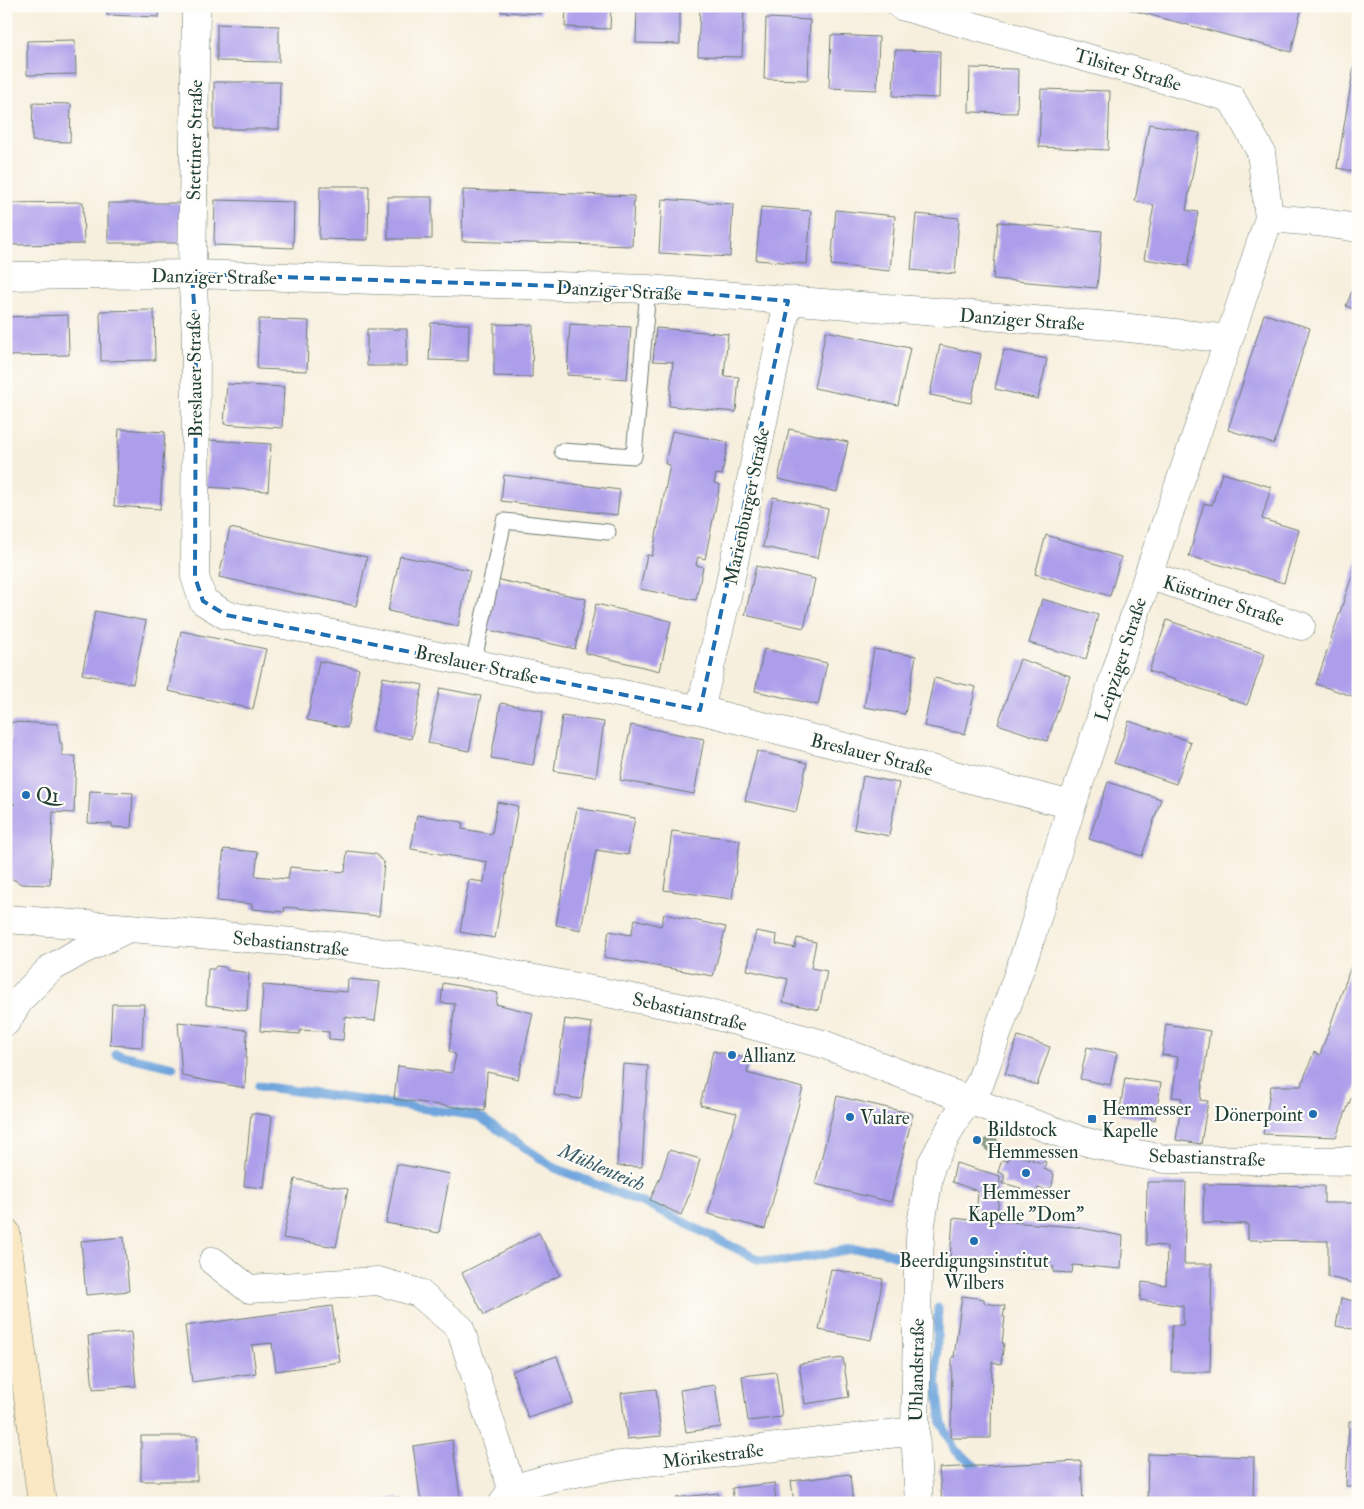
<svg xmlns="http://www.w3.org/2000/svg" width="1364" height="1509" font-family="'IM FELL Double Pica',serif">
<rect width="100%" height="100%" fill="#fdfcf7"/>
<filter id="ink" filterUnits="userSpaceOnUse"><feTurbulence type="fractalNoise" baseFrequency=".02" numOctaves="2"/><feDisplacementMap in="SourceGraphic" scale="10" xChannelSelector="R" yChannelSelector="G"/><feConvolveMatrix kernelMatrix="1 2 1 2 8 2 1 2 1" color-interpolation-filters="sRGB"/></filter>
<filter id="wash" filterUnits="userSpaceOnUse"><feTurbulence type="fractalNoise" baseFrequency=".0096" numOctaves="4" result="noise"/><feDisplacementMap in="SourceGraphic" scale="20" xChannelSelector="R" yChannelSelector="G"/><feGaussianBlur stdDeviation="1.12" result="paint"/><feColorMatrix in="noise" values="0 0 0 0 0 0 0 0 0 0 0 0 0 0 0 0 0 1.4 0 .05"/><feComposite in="paint" operator="in"/></filter>
<g filter="url(#wash)">
<rect width="100%" height="100%" fill="#f7efdd"/>
<g fill="none" stroke-linecap="round" stroke-linejoin="round">
<path stroke="#6fa6dd" stroke-width="9" d="M116,1054L173,1067
M259,1086L478,1116L555,1168L651,1206L759,1260L784,1262L850,1249L880,1250L903,1258
M938,1308L936,1379L942,1424L955,1450L983,1473"/>
</g>
<g id="blocks">
<path fill="#ac9eea" d="M107,6H160L159,17L107,15Z
M501,6H541V14L501,12Z
M566,6H611L610,29L565,27Z
M637,6H680V44L636,43Z
M700,6H744L742,57L698,56Z
M1116,6H1299L1302,7L1291,52Z
M766,18L810,20L808,80L764,79Z
M217,24L279,26V62L217,61Z
M831,35L879,37L877,90L829,88Z
M75,40L76,74L27,75V41Z
M1357,48H1358V172L1337,168Z
M895,50L940,51L939,98L893,96Z
M970,68L1018,69L1017,113L969,112Z
M214,82H280L279,129H214Z
M1041,89L1110,91L1108,150L1039,147Z
M33,103L71,104L70,142L32,141Z
M1149,124L1200,133L1186,210L1198,212L1188,266L1144,259L1154,205L1135,201Z
M320,186H369L368,240L319,239Z
M463,190L634,196L632,246L462,241Z
M388,197H432V239H388Z
M662,199L733,204L730,257L659,253Z
M215,200L294,202L293,248L214,245Z
M83,202L84,244L6,245V203Z
M108,203H181V243H108Z
M761,207L811,211L807,264L756,260Z
M836,210L895,216L890,271L831,265Z
M916,214L959,218L955,274L911,270Z
M998,222L1102,231L1097,288L993,279Z
M1358,276V311L1346,306Z
M154,310L155,360L101,361L100,311Z
M1264,314L1310,328L1274,444L1228,430Z
M68,315L69,355L6,356V317Z
M259,319L309,321L307,371L257,369Z
M431,323L469,324L468,361L429,360Z
M494,324L533,325L532,377L494,376Z
M570,324L631,327L627,379L567,375Z
M656,328L728,334L724,376L739,377L736,412L669,406L673,362L653,361Z
M367,329H407V366H367Z
M826,331L910,348L898,405L814,388Z
M940,345L981,354L971,403L930,395Z
M1004,350L1047,359L1038,399L995,389Z
M227,384L284,387L282,428L224,424Z
M119,429L165,432L160,509L114,506Z
M789,429L848,442L837,492L778,479Z
M672,431L728,442L722,475L716,474L714,483L720,485L705,559L698,557L696,565L703,567L696,600L640,589L647,555L652,556L670,465L665,464Z
M209,440L271,444L268,491L206,487Z
M1222,473L1271,487L1262,519L1299,530L1284,583L1189,556L1204,503L1212,505Z
M504,475L620,490L617,515L501,501Z
M773,497L828,509L818,558L763,547Z
M230,528L367,557L356,606L219,577Z
M1046,535L1121,557L1110,596L1035,574Z
M400,556L470,570L458,626L388,611Z
M1358,558V698L1316,684Z
M756,566L815,579L804,628L745,615Z
M495,579L586,599L575,649L484,629Z
M1042,599L1098,615L1086,659L1029,643Z
M596,604L671,621L660,671L585,653Z
M95,611L146,621L133,684L82,674Z
M1167,620L1265,654L1247,705L1149,671Z
M181,631L266,649L253,709L168,691Z
M764,649L827,663L818,705L755,691Z
M874,649L916,656L905,714L864,707Z
M1020,659L1070,676L1047,741L998,724Z
M319,661L359,669L347,728L307,720Z
M383,677L423,685L411,739L372,731Z
M934,678L976,687L965,734L924,726Z
M440,688L481,696L469,751L428,743Z
M501,703L543,711L533,765L491,758Z
M562,716L604,722L596,777L554,771Z
M1129,721L1191,742L1176,784L1114,763Z
M11,722L58,724L60,743H62V756H76L74,813L53,812L50,885L21,884L6,875V803L15,804L6,800Z
M631,725L704,739L694,794L620,780Z
M757,751L807,763L796,812L745,801Z
M863,776L899,783L889,836L854,829Z
M1108,782L1161,799L1142,856L1089,839Z
M90,791L133,793L131,828L112,827V824L88,823Z
M497,802L518,806L495,938L460,932L469,880L484,882L487,862L411,849L417,815L463,822L462,829L492,834Z
M577,808L635,818L628,855L596,850L581,930L556,925Z
M672,831L740,840L732,899L664,890Z
M224,849L258,852L255,876L288,879L290,867L345,872L347,851L376,854L384,863L379,916L285,907L284,912L252,909V904L217,901Z
M664,914L726,927L713,976L604,957L609,931L631,935L635,919L661,926Z
M756,931L777,935L776,944L795,948L797,938L816,942L811,968L827,971L819,1010L783,1002L788,979L747,970Z
M1358,946V1081L1336,1137L1263,1134L1271,1086H1301L1314,1052L1320,1055Z
M216,966L225,967L227,970L249,973L247,1011L206,1005L208,969H214Z
M348,979L380,982L375,1021L345,1017L343,1040L329,1039V1032L300,1030V1034L260,1031L263,985L347,992Z
M443,983L498,993L496,1004L533,1013L518,1079L487,1072L485,1111L394,1099L398,1066L452,1073L456,1055L449,1051L455,1004L441,1003Z
M112,1004H144L142,1047L110,1045Z
M565,1019L592,1023L581,1099L554,1095Z
M178,1022L247,1030L245,1088L182,1076Z
M1166,1024L1210,1031L1200,1100L1208,1101L1201,1144L1176,1140L1182,1098L1172,1097L1178,1057L1162,1055Z
M1018,1036L1050,1047L1037,1085L1005,1074Z
M1087,1047L1117,1053L1110,1085L1080,1079Z
M713,1051L750,1059L747,1073L803,1088L765,1229L708,1214L737,1113L700,1105Z
M623,1064L648,1066L642,1167L617,1166Z
M1125,1078L1161,1083L1155,1120L1119,1115Z
M837,1096L913,1114L891,1202L815,1184Z
M251,1113L272,1116L264,1188L244,1186Z
M669,1150L700,1159L692,1188L681,1215L650,1200L661,1175Z
M1012,1150L1015,1155L1029,1159L1030,1156L1033,1157L1032,1160L1041,1163L1045,1161L1046,1164L1044,1166V1169L1054,1174L1052,1186L1048,1190L1038,1188L1037,1192L1038,1193L1037,1195L1024,1190L1023,1191L1020,1190V1188L1007,1184H1002V1182H1004V1174L998,1172L1002,1160L1008,1161L1009,1158H1011L1012,1156L1010,1153Z
M956,1163L1000,1176L997,1221L1076,1227L1123,1236L1121,1269L1073,1265L1072,1273L1053,1272L1054,1267L1019,1265V1268L963,1265V1260L950,1259L953,1218L970,1220L971,1218H976L978,1191L952,1182Z
M397,1164L450,1174L439,1233L386,1223Z
M295,1179L348,1189L336,1247L283,1238Z
M1147,1182H1186L1184,1264H1212L1210,1372H1171L1172,1325H1183V1306L1140,1300L1142,1282L1166,1285L1167,1246L1146,1245Z
M1204,1184L1324,1186V1203H1358V1284L1328,1277V1241L1248,1240V1224L1203,1223Z
M539,1233L560,1275L484,1315L462,1273Z
M124,1237L129,1291L86,1295L81,1241Z
M831,1269L883,1279L871,1340L819,1330Z
M962,1296L984,1299V1303L1005,1306L1003,1317H1005L1002,1343H1004L1001,1364L992,1362L991,1438H951L952,1357H954Z
M1341,1298L1358,1302V1330L1336,1326Z
M332,1306L340,1362L276,1371L272,1343L252,1345L256,1373L192,1382L185,1326Z
M131,1332L136,1386L93,1389L88,1336Z
M557,1356L573,1403L528,1418L512,1371Z
M843,1358L849,1397L805,1404L799,1364Z
M776,1372L782,1417L748,1421L742,1376Z
M715,1385L721,1427L686,1432L680,1390Z
M656,1389L661,1436L627,1439L621,1393Z
M1349,1421H1358V1486H1346Z
M141,1436H197V1481H141Z
M452,1440L461,1503H421L413,1446Z
M1148,1454L1254,1457L1253,1503H1147Z
M1081,1461L1083,1503H942L939,1468Z
M850,1474L853,1503H794L791,1481Z
M774,1483L776,1503H734L732,1488Z
M718,1493L719,1503H677L676,1498Z
M399,1497L400,1503H369V1502Z"/>
</g>
</g>
<g filter="url(#ink)">
<use href="#blocks" fill-opacity="0" stroke="#6b7b6f" stroke-width="1"/>
<g fill="none" stroke-linecap="round" stroke-linejoin="round">
<g stroke="#6b7b6f" stroke-width="17">
<path id="service" d="M562,451L634,456L648,289
M473,664L504,521L608,532"/>
</g>
<g stroke="#6b7b6f" stroke-width="29">
<path id="minor" d="M196,6L192,274L196,334L195,577L203,601L226,615L318,631L700,710L1072,805
M901,6L1231,98L1261,152L1269,218L1229,339L1148,575L1072,805L1031,937L980,1083L970,1099L956,1118L931,1165L921,1224L918,1272L915,1431L919,1503
M1269,218L1317,222L1358,228
M6,276L192,274L648,289L1111,326L1229,339
M1148,575L1301,626
M700,710L726,601L788,301
M213,1261L249,1289L378,1281L419,1293L460,1328L512,1489
M503,1503L512,1489L550,1478L612,1466L915,1431"/>
</g>
<g stroke="#6b7b6f" stroke-width="29">
<path id="tertiary" d="M6,919L130,928L339,946L474,967L694,1010L823,1044L1003,1113L1083,1141L1122,1151L1165,1159L1358,1161
M6,1022L21,998L50,969L79,952L129,928"/>
</g>
<g stroke="#6b7b6f" stroke-width="29">
<path id="secondary" d="M6,1232L42,1503"/>
</g>
<use href="#service" stroke="#fff" stroke-width="15"/>
<use href="#minor" stroke="#fff" stroke-width="28"/>
<use href="#tertiary" stroke="#fff" stroke-width="28"/>
<use href="#secondary" stroke="#fae7c3" stroke-width="28"/>
</g>
<circle fill="#8ea08a" cx="991" cy="1144" r="8"/>
</g>
<path fill="none" stroke="#1f6fb2" stroke-width="4" stroke-dasharray="10 6" stroke-linejoin="round" d="M192,274L648,289L788,301L700,710L226,615L203,601L195,577L196,334Z"/>
<g fill="#1f6fb2" stroke="#fdfcf7" stroke-width="2">
<circle cx="26" cy="795" r="5"/>
<circle cx="732" cy="1055" r="5"/>
<circle cx="1313" cy="1114" r="5"/>
<circle cx="850" cy="1117" r="5"/>
<rect x="1087" y="1114" width="10" height="10" rx="2.5"/>
<circle cx="977" cy="1140" r="5"/>
<circle cx="1026" cy="1173" r="5"/>
<circle cx="974" cy="1241" r="5"/>
</g>
<g text-anchor="middle" stroke-width="4.5" stroke-linejoin="round" paint-order="stroke">
<g font-size="19" fill="#1f3d34" stroke="#fdfcf7">
<text transform="translate(1128 69) rotate(16)" y="7">Tilsiter Straße</text>
<text transform="translate(194 140) rotate(-89)" y="7">Stettiner Straße</text>
<text transform="translate(214 276) rotate(1)" y="7">Danziger Straße</text>
<text transform="translate(619 290) rotate(3)" y="7">Danziger Straße</text>
<text transform="translate(1022 319) rotate(4)" y="7">Danziger Straße</text>
<text transform="translate(194 375) rotate(-91)" y="7">Breslauer Straße</text>
<text transform="translate(746 506) rotate(-78)" y="7">Marienburger Straße</text>
<text transform="translate(1224 600) rotate(18)" y="7">Küstriner Straße</text>
<text transform="translate(1120 659) rotate(-72)" y="7">Leipziger Straße</text>
<text transform="translate(477 664) rotate(12)" y="7">Breslauer Straße</text>
<text transform="translate(872 754) rotate(14)" y="7">Breslauer Straße</text>
<text transform="translate(291 943) rotate(6)" y="7">Sebastianstraße</text>
<text transform="translate(690 1011) rotate(13)" y="7">Sebastianstraße</text>
<text transform="translate(1207 1157) rotate(2)" y="7">Sebastianstraße</text>
<text transform="translate(916 1370) rotate(-89)" y="7">Uhlandstraße</text>
<text transform="translate(713 1455) rotate(-7)" y="7">Mörikestraße</text>
</g>
<g font-size="19" fill="#1f3d34" stroke="#fdfcf7" text-anchor="start">
<text x="36" y="802">Q1</text>
<text x="742" y="1062">Allianz</text>
<text x="1102" y="1115">Hemmesser<tspan x="1102" dy="22">Kapelle</tspan></text>
<text x="1303" y="1121" text-anchor="end">Dönerpoint</text>
<text x="860" y="1124">Vulare</text>
<text x="987" y="1136">Bildstock<tspan x="987" dy="22">Hemmessen</tspan></text>
<text x="1026" y="1199" text-anchor="middle">Hemmesser<tspan x="1026" dy="22">Kapelle "Dom"</tspan></text>
<text x="974" y="1267" text-anchor="middle">Beerdigungsinstitut<tspan x="974" dy="22">Wilbers</tspan></text>
</g>
<g font-size="20" font-style="italic" fill="#375c67" stroke="#fdfcf7">
<text transform="translate(602 1167) rotate(23)" y="7">Mühlenteich</text>
</g>
</g>
<rect width="1364" height="1509" fill="none" stroke="#fdfcf7" stroke-width="25"/>
</svg>
